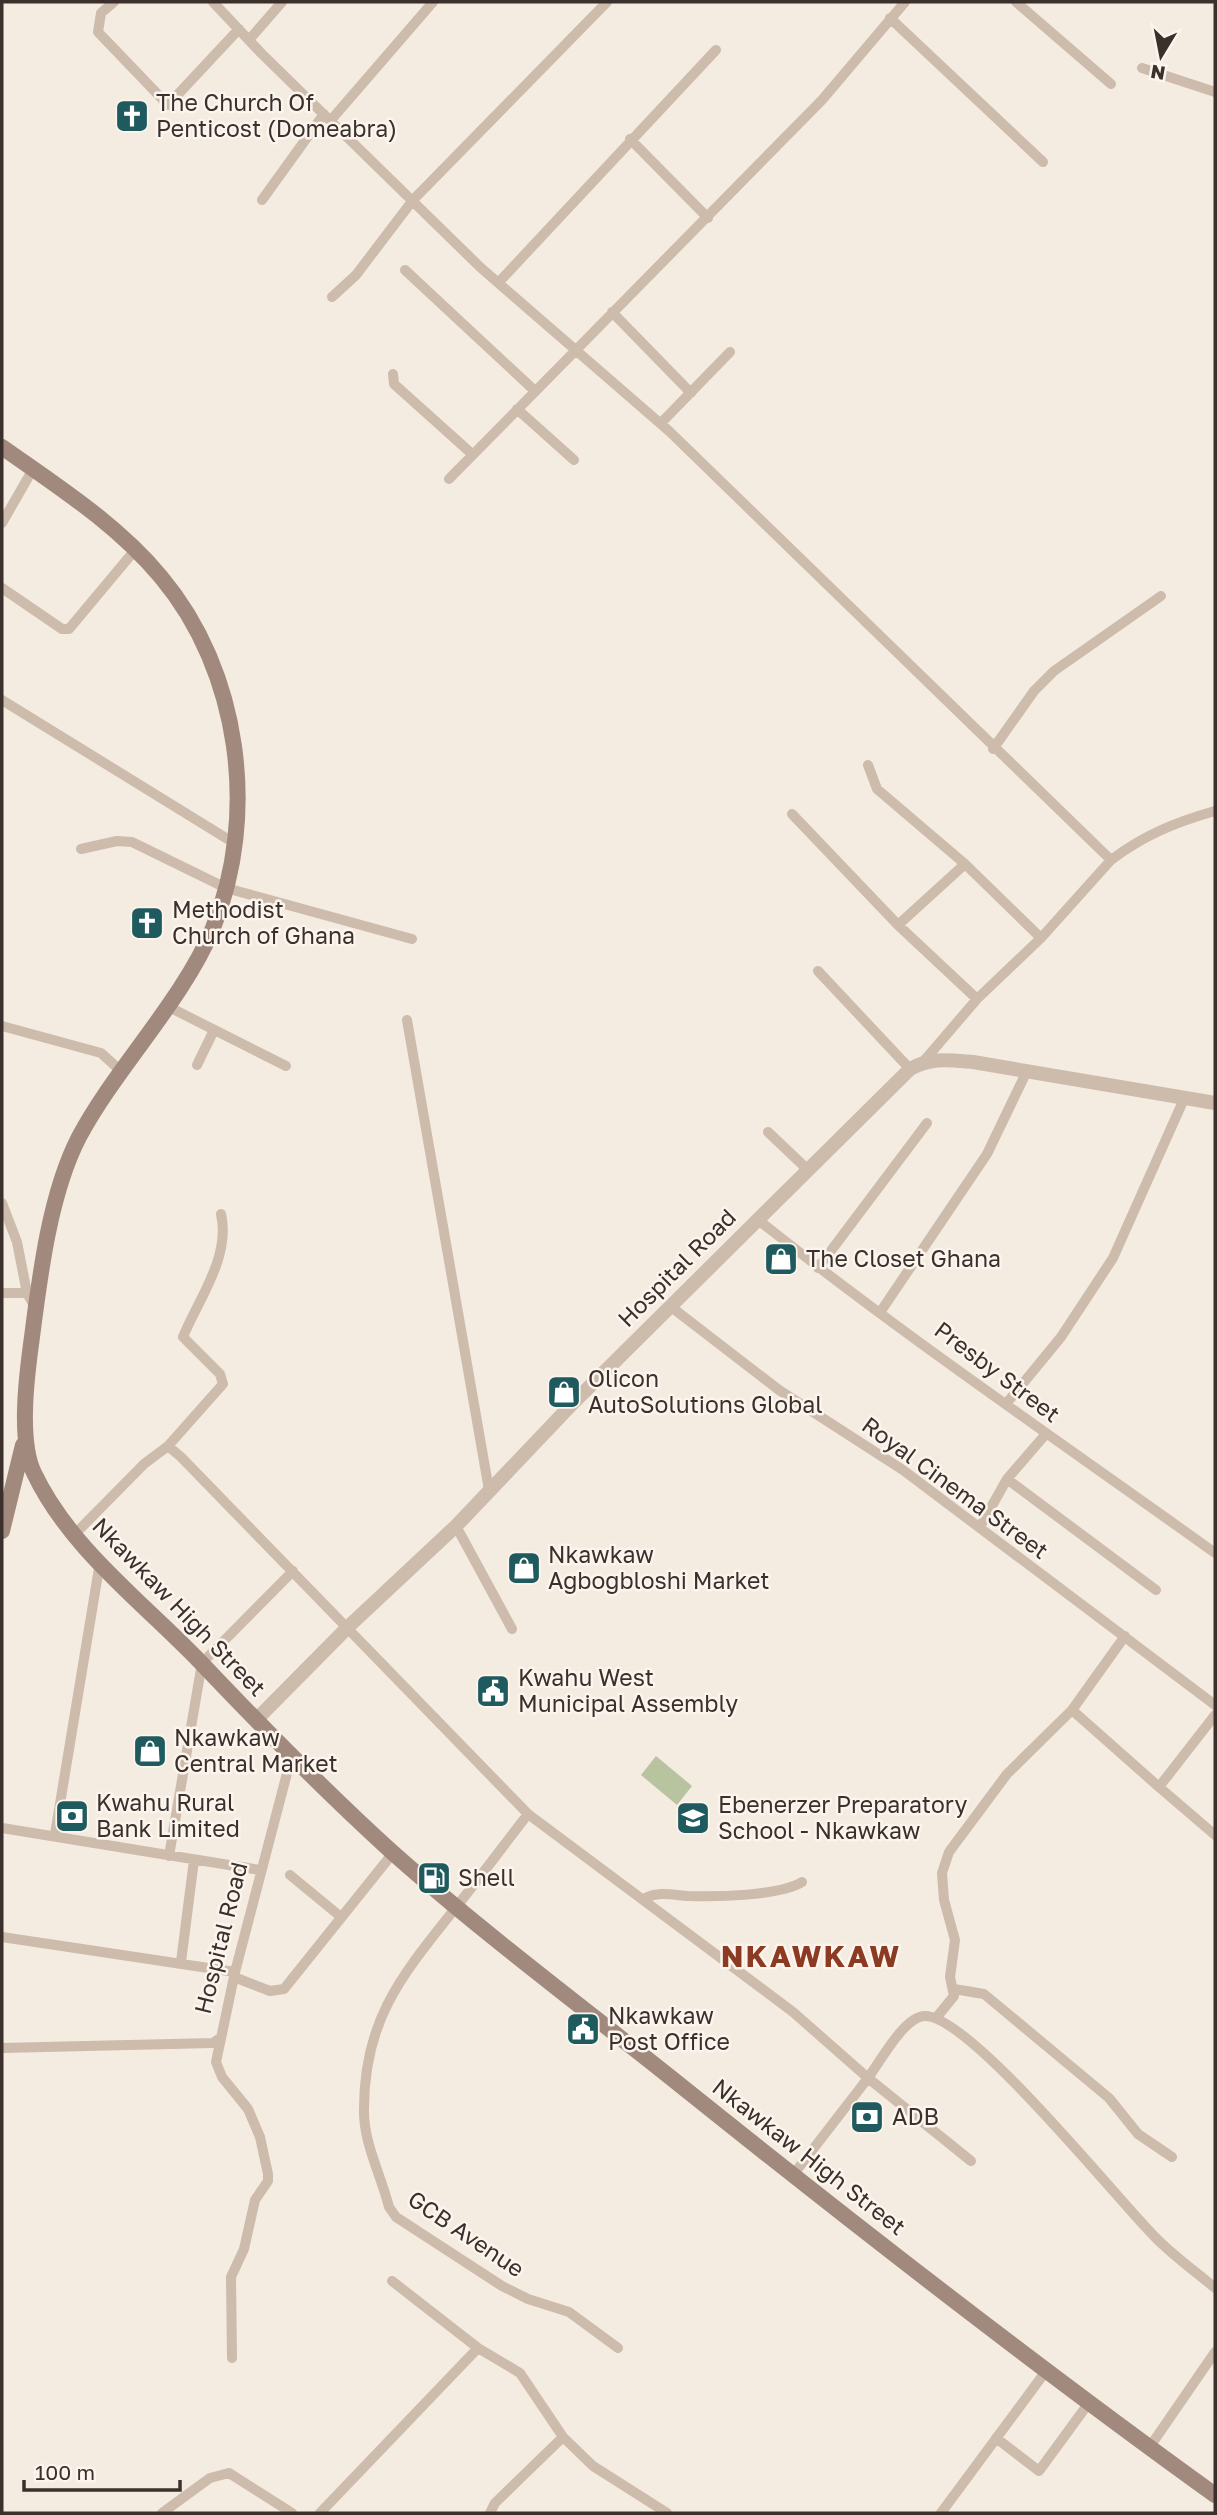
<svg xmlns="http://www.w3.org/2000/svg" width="1217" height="2515" font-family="'Golos Text',sans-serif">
<rect width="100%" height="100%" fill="#f4ebe1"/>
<path fill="#b8c4a0" d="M656,1756L692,1786L677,1805L641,1775Z"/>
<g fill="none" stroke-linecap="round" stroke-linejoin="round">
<path stroke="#cdbbac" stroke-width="10" d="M114,2L101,13L98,32L168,105L239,29
M213,2L262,54L480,267L669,431L1111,860L1041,938L977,999L923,1062
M1016,2L1111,84
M890,18L1043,162
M249,40L282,2
M1142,68L1215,92
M331,120L433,2
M630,139L708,218
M262,200L324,114
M405,270L535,391
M499,282L716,50
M332,297L356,275L413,200L607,2
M612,312L691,393
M393,374L394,384L472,454
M517,409L574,460
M661,423L730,352
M449,479L822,100L905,2
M2,523L33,469
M2,588L62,629H69L135,550
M2,700L234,843
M993,749L1034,691L1054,671L1161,596
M868,765L877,789L965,864L1041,938
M792,814L898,925L977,999
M81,849L117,841L132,842L226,888L412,939
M1111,860C1144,835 1176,822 1215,811
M898,925L965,864
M818,971L910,1069
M167,1006L286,1066
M407,1020L489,1490
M2,1026L101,1053L122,1072
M197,1065L214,1030
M768,1132L807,1169
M2,1203L17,1242L27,1293L36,1309
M757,1219C905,1337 1062,1443 1215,1553
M818,1268L927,1123
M2,1293H27
M670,1306L779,1390L903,1470L1215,1705
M881,1311L987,1154L1026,1073
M1006,1404L1061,1337L1113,1258L1184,1099
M168,1446L223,1384L220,1374L183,1337C198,1300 231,1257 221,1214
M1007,1479L1156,1590
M456,1526L512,1629
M980,1527L1007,1479L1045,1435
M75,1534L144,1464L168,1446L181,1457L528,1814L793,2012L868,2078L793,2175
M1072,1710L1159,1787L1215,1715
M1159,1787L1215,1835
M528,1814C504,1845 481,1876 457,1906C403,1974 364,2018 364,2109C363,2142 381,2175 389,2207L396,2217L502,2286L528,2299L569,2312L618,2348
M2,1828L260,1870
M55,1834L100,1562
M169,1856L202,1663L293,1571
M290,1875L341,1917
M645,1898C660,1891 672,1895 688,1896C716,1897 779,1896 802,1882
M2,1937L235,1972
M181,1962L194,1860
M234,1977L270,1991L284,1989L393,1853
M954,1989L984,1994L1109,2098L1138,2134L1172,2157
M936,2018L954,1996L950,1977L955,1940L944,1900L942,1873L949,1852L1007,1774L1072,1710L1125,1636
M2,2048L213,2043L219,2039
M971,2161L868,2078C880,2062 904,2017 924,2016C968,2013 1117,2199 1154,2236C1172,2255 1195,2271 1215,2288
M392,2281L478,2348L520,2373L563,2437L593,2466L667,2513
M232,2358L231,2277L244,2249L255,2200L268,2181V2174L260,2137L248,2109L222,2077L216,2062L235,1972L291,1758
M996,2438L1039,2471L1088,2404
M1149,2448L1215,2352
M162,2513L210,2478L229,2473L292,2513
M320,2513L478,2348
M490,2513L495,2503L563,2437
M941,2513L1046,2371"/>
<path stroke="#cdbbac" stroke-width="14" d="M257,1719L348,1627L456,1526L573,1403L910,1069C931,1057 949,1060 973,1062L1215,1103"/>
<path stroke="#a18a7d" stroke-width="16" d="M2,447C57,486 117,524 161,577C240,671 259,815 213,928C182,1002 117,1066 79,1137C50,1193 40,1274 32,1337C27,1373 18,1440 34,1473C71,1551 148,1606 206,1668C266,1731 327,1793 392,1852C484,1934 584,2008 680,2085C856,2226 1033,2364 1215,2495
M2,1531L23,1445"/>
</g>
<defs>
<g id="church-square" transform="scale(1.75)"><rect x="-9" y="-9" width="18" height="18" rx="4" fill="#1f5a5e" stroke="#fbf5ee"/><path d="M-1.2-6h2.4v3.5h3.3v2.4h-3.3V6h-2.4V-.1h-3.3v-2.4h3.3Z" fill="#fff"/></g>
<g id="shop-square" transform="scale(1.75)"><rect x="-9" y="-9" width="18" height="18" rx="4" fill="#1f5a5e" stroke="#fbf5ee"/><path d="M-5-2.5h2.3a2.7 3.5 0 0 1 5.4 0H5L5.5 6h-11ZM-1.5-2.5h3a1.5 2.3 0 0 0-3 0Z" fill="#fff"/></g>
<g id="civic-square" transform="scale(1.75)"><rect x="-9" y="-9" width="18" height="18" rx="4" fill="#1f5a5e" stroke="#fbf5ee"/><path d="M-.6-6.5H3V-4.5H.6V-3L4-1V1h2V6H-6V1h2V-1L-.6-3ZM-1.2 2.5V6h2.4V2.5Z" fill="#fff"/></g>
<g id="bank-square" transform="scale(1.75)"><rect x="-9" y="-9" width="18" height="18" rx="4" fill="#1f5a5e" stroke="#fbf5ee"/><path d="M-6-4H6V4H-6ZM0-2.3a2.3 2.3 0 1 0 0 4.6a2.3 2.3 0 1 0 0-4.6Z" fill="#fff"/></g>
<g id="school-square" transform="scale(1.75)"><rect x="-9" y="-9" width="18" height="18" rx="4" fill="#1f5a5e" stroke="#fbf5ee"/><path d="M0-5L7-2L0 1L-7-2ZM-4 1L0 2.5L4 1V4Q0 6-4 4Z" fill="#fff"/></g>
<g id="fuel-square" transform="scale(1.75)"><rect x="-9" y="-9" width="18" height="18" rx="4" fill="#1f5a5e" stroke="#fbf5ee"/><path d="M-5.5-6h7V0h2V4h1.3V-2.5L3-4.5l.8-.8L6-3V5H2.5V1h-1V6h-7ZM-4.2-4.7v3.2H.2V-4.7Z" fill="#fff"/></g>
</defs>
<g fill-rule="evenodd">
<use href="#church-square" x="132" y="116"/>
<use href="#church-square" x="147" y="923"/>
<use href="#shop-square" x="781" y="1259"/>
<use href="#shop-square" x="564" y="1392"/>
<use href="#shop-square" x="524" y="1568"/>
<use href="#civic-square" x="493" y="1691"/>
<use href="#shop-square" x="150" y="1751"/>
<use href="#bank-square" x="72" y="1816"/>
<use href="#school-square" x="693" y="1818"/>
<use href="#fuel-square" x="434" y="1878"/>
<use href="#civic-square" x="583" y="2029"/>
<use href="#bank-square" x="867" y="2117"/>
</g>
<g text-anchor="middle" stroke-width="5" stroke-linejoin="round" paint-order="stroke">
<g font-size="23" fill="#3b302b" stroke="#fbf5ee" text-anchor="start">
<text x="156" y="111">The Church Of<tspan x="156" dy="26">Penticost (Domeabra)</tspan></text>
<text x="172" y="918">Methodist<tspan x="172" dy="26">Church of Ghana</tspan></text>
<text x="806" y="1267">The Closet Ghana</text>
<text x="588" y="1387">Olicon<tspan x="588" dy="26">AutoSolutions Global</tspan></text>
<text x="548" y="1563">Nkawkaw<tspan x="548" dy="26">Agbogbloshi Market</tspan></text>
<text x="518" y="1686">Kwahu West<tspan x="518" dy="26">Municipal Assembly</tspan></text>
<text x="174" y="1746">Nkawkaw<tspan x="174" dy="26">Central Market</tspan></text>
<text x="96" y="1811">Kwahu Rural<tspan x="96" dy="26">Bank Limited</tspan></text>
<text x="718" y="1813">Ebenerzer Preparatory<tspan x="718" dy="26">School - Nkawkaw</tspan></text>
<text x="458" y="1886">Shell</text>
<text x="608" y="2024">Nkawkaw<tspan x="608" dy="26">Post Office</tspan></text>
<text x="892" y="2125">ADB</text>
</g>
<g font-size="23" fill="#3b302b" stroke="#fbf5ee">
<text transform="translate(677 1268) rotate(-45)" y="8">Hospital Road</text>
<text transform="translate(997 1372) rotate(37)" y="8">Presby Street</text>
<text transform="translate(955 1488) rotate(36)" y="8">Royal Cinema Street</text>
<text transform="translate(179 1607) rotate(46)" y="8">Nkawkaw High Street</text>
<text transform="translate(221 1938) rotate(-76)" y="8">Hospital Road</text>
<text transform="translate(809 2157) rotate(38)" y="8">Nkawkaw High Street</text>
<text transform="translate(466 2234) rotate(34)" y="8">GCB Avenue</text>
</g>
<g font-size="30" font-weight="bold" letter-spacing="2" fill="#8c3b22" stroke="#fbf5ee">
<text x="811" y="1967">NKAWKAW</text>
</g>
</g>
<rect width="1217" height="2515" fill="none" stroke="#3b302b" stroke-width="7"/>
<g transform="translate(1161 56) rotate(190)" stroke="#fbf5ee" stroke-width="5" paint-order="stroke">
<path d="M0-5L12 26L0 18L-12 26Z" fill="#3b302b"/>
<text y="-10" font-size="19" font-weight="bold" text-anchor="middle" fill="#3b302b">N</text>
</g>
<path d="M24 2480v10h156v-10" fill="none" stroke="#3b302b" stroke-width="3.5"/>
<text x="35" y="2480" font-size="21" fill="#3b302b" stroke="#fbf5ee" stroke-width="5" paint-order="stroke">100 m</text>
</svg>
